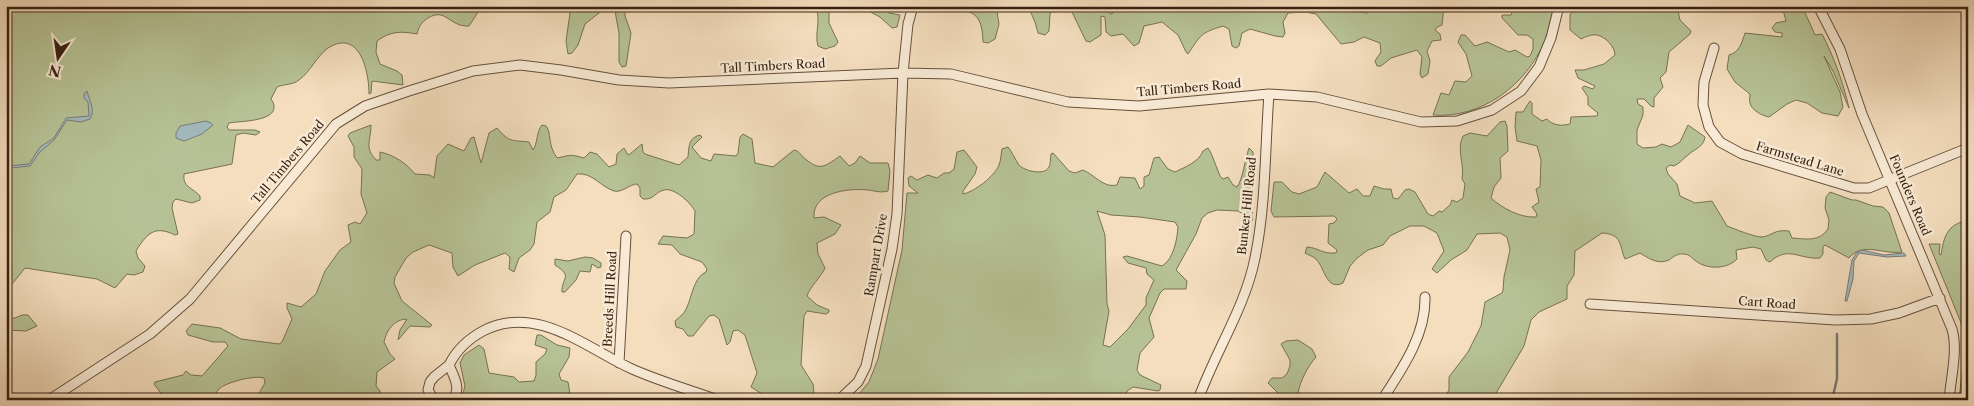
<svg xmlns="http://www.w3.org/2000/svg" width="1974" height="406" font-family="'Libre Caslon Text',serif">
<rect width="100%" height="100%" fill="#f4debe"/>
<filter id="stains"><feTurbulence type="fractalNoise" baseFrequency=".004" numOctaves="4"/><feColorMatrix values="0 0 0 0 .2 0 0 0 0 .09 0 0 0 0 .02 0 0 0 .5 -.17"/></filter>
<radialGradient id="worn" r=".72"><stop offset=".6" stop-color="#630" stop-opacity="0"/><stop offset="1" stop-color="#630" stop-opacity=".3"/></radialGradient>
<path fill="#b6c295" stroke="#777253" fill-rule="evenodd" d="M6,6H485L480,9L469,26C449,27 446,7 428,18C421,23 419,26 417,34C401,31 390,31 377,41L376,52L380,64L397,71L402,75L403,85L372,81L371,93L369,94C369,72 360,28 328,48C317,56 310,72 299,80C293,85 284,84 277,87L271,99C272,101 274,103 274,106C276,122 238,121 229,123L227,127L229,130H255L260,132L256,135L243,133L236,135L232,164L184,174C182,187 193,188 200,196V200L192,203L176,199L173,202L172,208L178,234L175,235C155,225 147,233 136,251L138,258L145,266L143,272L134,275L127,274L115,288L97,279L25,268L9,288L11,294L7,298Z
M571,6H625V16L631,33L626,66L622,67L619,62V33L615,11L611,8L604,9L585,24L578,45L572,53L568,54L566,41Z
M815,6H829V23L838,42L835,46L825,49L818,46C814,33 822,20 815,6Z
M859,6H877L889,13L900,15L897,27L892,28L880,17Z
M941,6H996L999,24L995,39L988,43L983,42C982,6 968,13 941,6Z
M1028,6H1102L1105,11L1112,14L1115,6H1256L1261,10L1287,6H1357V10L1358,12L1368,13L1375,6H1444L1442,25L1437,27L1435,30L1440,34L1441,40L1432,41L1427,51L1430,61L1428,74L1422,78L1420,74L1422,57L1417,50L1391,58L1381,66H1377L1375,61L1381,52L1380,43L1364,37L1354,42L1341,44L1316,14L1305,12L1288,13L1283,22L1285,33L1283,37L1275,36L1250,29L1242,33L1239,46L1236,48L1232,46L1229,29L1223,26C1200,33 1201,35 1188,54L1186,52L1178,35L1162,22L1144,26L1139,43L1134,46L1123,34L1111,36L1106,32L1105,17L1101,16V35L1090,42L1086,41L1072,12C1065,6 1056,7 1050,14L1049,31L1045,35L1038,33L1035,22Z
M1514,6H1554C1551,17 1549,29 1545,40C1527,85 1481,119 1433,115L1441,93L1449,95L1455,81L1466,82L1472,76L1466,54L1458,42L1461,35H1465L1475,46L1487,42L1509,52L1515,50L1527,57L1530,56L1533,49V39L1527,35H1518L1502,18V15H1511Z
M1575,6H1677L1680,20L1691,31L1690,34L1669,52L1666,72L1660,78L1663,87L1654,98V107L1651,106L1644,99H1637L1638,104L1643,107V115L1637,130V144L1643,148L1656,147L1662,144L1671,147L1680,142L1688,125L1705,137C1704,147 1694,149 1688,155C1683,159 1680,163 1674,166L1670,165L1666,168L1668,174L1677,184L1680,196L1695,203L1712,201L1727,226C1735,229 1754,237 1762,237C1772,236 1774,229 1789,231L1792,238C1806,239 1819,242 1828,229L1829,220L1825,208L1826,197L1830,192L1852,200H1856L1873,206L1883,207L1889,213L1902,252C1883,255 1863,241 1849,258L1825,245L1823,247V254L1820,258C1800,260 1788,245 1770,262L1766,260L1761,249L1753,247L1736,250L1737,259C1728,269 1707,270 1696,261C1691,258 1690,254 1683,254C1678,253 1673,257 1669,260C1658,265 1648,258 1640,253L1625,259C1619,246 1623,234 1602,233L1575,251L1574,275L1567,286V299L1539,312L1531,320L1524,346L1492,400H1443L1449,390V377L1468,352L1481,326L1485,302L1502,293L1503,290L1504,277L1510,250L1507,237L1500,233L1477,234L1467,250L1451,260L1437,273L1432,269L1444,251L1437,233L1424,226H1410L1390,236L1383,245L1368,250L1357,258L1350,266L1343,283C1326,291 1325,268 1316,259C1313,256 1308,255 1305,253L1307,247C1320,248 1321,254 1336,253L1337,250L1328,243L1329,224L1334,223L1337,219L1334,216L1274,217L1271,211L1274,182H1282L1292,192L1299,194L1317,187L1325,172L1349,193L1357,189L1363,196H1370L1374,186L1384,189H1391L1393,198L1398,199L1405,190L1409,189L1415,192L1428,214L1433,216L1439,211L1442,212L1450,205L1452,200L1457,202L1463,198L1465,184L1462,179C1465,165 1456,150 1463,136L1470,133L1487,136L1500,122L1505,121L1507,126L1508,151L1500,158L1501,178L1494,187L1491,198C1502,208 1520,218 1536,217L1537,214L1532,207L1539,202L1536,189L1540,187L1541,160L1537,146L1517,141L1515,127L1516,112H1523L1530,101L1532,103V114L1542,121L1547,119C1553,126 1562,126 1570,124L1571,117L1597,116L1598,113L1588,105V97L1582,88L1584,86L1593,89L1595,86L1578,78L1575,70H1584L1604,64L1615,55C1615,47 1606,37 1597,35C1592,34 1585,37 1581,39L1570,30V15Z
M1782,6H1802L1815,35L1822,34C1834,57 1843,82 1849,108L1833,71L1824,56L1840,92L1843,107L1838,116L1822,113L1807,103L1796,100L1787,104L1769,117C1763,116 1751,110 1750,103C1749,100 1750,97 1750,94L1735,82L1727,69L1729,55C1740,52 1742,42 1745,33L1782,37V33L1775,32L1772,28L1776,23L1786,21Z
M371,125C371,141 364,147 376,160H380V152C394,155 406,163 415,174L430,175L434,178L437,156L448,144L464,151L471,138L474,137L481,163L489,133L497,128C510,143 511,140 529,142L533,150C538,143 536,132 542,125L546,126C552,133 547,144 557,158C572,155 569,154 584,158L590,152L597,154L609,167L616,164L617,154L624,148L628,155L630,154L642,144L643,152L645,154L679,165L688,157C689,147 688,138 700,135L702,137L692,147L701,158L711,161L714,154L736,156L738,153L740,137L743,134L752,139L755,163L773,167L794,150C799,151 799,153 803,157C820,172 824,167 840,156L849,166L855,163L860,156L870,163H888L890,171L888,191C881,193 875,191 868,190C848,188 812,192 814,218L824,217L841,225L835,234L817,243L818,254L825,268C820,278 810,287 807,296L817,305L829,310V312L826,314L807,311L804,316L801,365L813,384L814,393L817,400H763L762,394L751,387L757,373L745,335L738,330L733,331L730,342L727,345L719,319L714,315L709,316L693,336H688L683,329L676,327L675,321C678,318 681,316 684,313C692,301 692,278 706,272L707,269L702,262L680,254L672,245L658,244L663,236L687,238L694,234L695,211C691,203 674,187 664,190C655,192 654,200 643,199L640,196V188L637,184C630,184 622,193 614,191C601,187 592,172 577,174L566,190L554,197L550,212L537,222L534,244L530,250L519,258L514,272L509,269L510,257L505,253L475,265L458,276L453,267L452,253L429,245L413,252L406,258L395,277L394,283L402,301L432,325L430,327L410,326L398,340L400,330L407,319C394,319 386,331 384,342L390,354L395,359L377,372L376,386L380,391L379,400H253L257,397L265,383L264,378C255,375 226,382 219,389C216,392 215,396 214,400H166L154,384L155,382L183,375L186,371L191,375L202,376L228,346L225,342H213L188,335L186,331L192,324L220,328L241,339L279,344L282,342L292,319L287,308V303L301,307L316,294L325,271L340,250L351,242L348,225L355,222L360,224L367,213L361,194L362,169L354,157V147L348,136L350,133Z
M1008,147C1012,152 1015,159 1019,165C1024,171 1045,176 1049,167C1051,164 1050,158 1051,154L1053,153L1069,171L1075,173L1083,170C1095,175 1103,188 1117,185L1120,177L1135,178L1140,189L1144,186V177L1149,175L1154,158L1159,157L1168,169L1175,172C1185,167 1199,162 1203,151L1208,148L1211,153L1220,176L1223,179L1228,177L1233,185L1237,187C1243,179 1245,159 1249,148L1253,152L1252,221L1249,222L1243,214L1238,211L1217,210L1208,213L1202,218L1196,234L1176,270L1187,281L1186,289H1164L1160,293L1149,318L1154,337L1140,353L1137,370L1140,375L1161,385L1160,390L1158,391L1133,387L1127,391L1124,400H854L869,382L878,359L902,250L907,193H918L909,186L908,178L911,176L917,180L928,175L937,178L944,173H949L954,169L957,152L964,150L977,167L975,174L963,191V194C974,192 995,176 999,165C1001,160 1001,154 1002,149ZM1097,211L1111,215L1140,217L1175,222L1178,227C1177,239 1174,259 1162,266L1127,256L1123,257L1128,263L1146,268L1147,274L1154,280L1146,298V305L1128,329L1110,347L1103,345L1109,311L1107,304L1105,235Z
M1968,220V394L1965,400H1959L1966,335L1929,244H1940L1939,254L1941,255C1944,237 1946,225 1968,220Z
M585,257L593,258L601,263V267L598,268L592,264L590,272L580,271L576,280L565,292H562C561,278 574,277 555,265V259L568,261Z
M22,315H28L37,326L26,331L6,330V318H15Z
M537,335H541L557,345L570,348L569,357L559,374L561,380L568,382L571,400H461L465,386L460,363L464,355L479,345L484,349L489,373L514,377L519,382L534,381L536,375V362L545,354L547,349L535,345Z
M1298,340L1312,349L1316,357C1308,366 1300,381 1298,393L1302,400L1291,398L1285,400L1268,383L1272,378H1282L1287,374L1290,366V360L1281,344L1286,341Z"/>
<path fill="#a2b9bd" stroke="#787c78" d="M87,91C89,101 96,109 90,119L81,122L67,120L54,140L39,153L30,166L11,168L6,174L7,166L29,164L40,147L54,138L66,118L89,116L88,102L84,98V94Z
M206,121L211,123L213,125L202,134L184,141L176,138V133L180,126Z
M1862,250L1884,255L1904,253L1906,256L1887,257L1859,253L1854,261L1853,279L1847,301H1845L1852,260L1857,252Z"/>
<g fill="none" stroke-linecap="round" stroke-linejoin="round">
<path stroke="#787c78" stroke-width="2.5" d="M1832,400L1837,379V334"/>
<g stroke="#67503c" stroke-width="11">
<path id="minor" d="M1818,6L1840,49L1862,114L1952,329C1958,350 1951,377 1949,400
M1714,48L1704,82L1703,105L1709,127L1720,142L1742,154L1854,188H1869L1968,148
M1590,304L1835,320L1871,319L1899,313L1940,298
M619,363L626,236
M449,365C457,349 468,339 483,331C536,303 586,348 632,369C659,381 690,390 718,400
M44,400L52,398L150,334L190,299L336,124L365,106L409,91L473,71L520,65L561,70L619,80L669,83L903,73L951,74L1068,102L1139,106L1269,94L1317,97L1421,122L1457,121L1492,110L1521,91L1539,67L1551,38L1559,6
M434,400L428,390L430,382L434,377L449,365C454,377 462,389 452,400
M839,400L858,382L866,366L892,249L897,214L903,73L908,24L913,6
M1198,400C1215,352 1245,308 1255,258C1266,205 1265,147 1269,94
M1382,400C1402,369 1426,335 1425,297"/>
</g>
<use href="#minor" stroke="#f8ead5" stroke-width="9"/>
</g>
<g text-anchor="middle" stroke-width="5" stroke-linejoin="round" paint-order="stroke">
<g font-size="12" fill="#382111" stroke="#f8ead5">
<text transform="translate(773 66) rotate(-3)" y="4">Tall Timbers Road</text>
<text transform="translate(1189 88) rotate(-5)" y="4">Tall Timbers Road</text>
<text transform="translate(1800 159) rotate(17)" y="4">Farmstead Lane</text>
<text transform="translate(288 162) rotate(-50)" y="4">Tall Timbers Road</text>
<text transform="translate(1910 195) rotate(67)" y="4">Founders Road</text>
<text transform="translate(1247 206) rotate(-84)" y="4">Bunker Hill Road</text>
<text transform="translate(876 255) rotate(-80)" y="4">Rampart Drive</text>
<text transform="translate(610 299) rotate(-87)" y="4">Breeds Hill Road</text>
<text transform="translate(1767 303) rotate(4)" y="4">Cart Road</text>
</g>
</g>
<rect width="1974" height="406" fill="none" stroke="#f4debe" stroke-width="25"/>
<rect x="8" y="8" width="1959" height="391" fill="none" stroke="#382111" stroke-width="2.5"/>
<rect x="12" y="12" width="1949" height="381" fill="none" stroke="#382111"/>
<g transform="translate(58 58) rotate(193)" stroke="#f8ead5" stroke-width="4" paint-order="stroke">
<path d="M0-4L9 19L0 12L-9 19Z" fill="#382111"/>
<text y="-8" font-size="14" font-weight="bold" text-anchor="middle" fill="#382111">N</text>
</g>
<rect width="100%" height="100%" filter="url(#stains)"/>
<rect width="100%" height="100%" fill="url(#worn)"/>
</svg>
